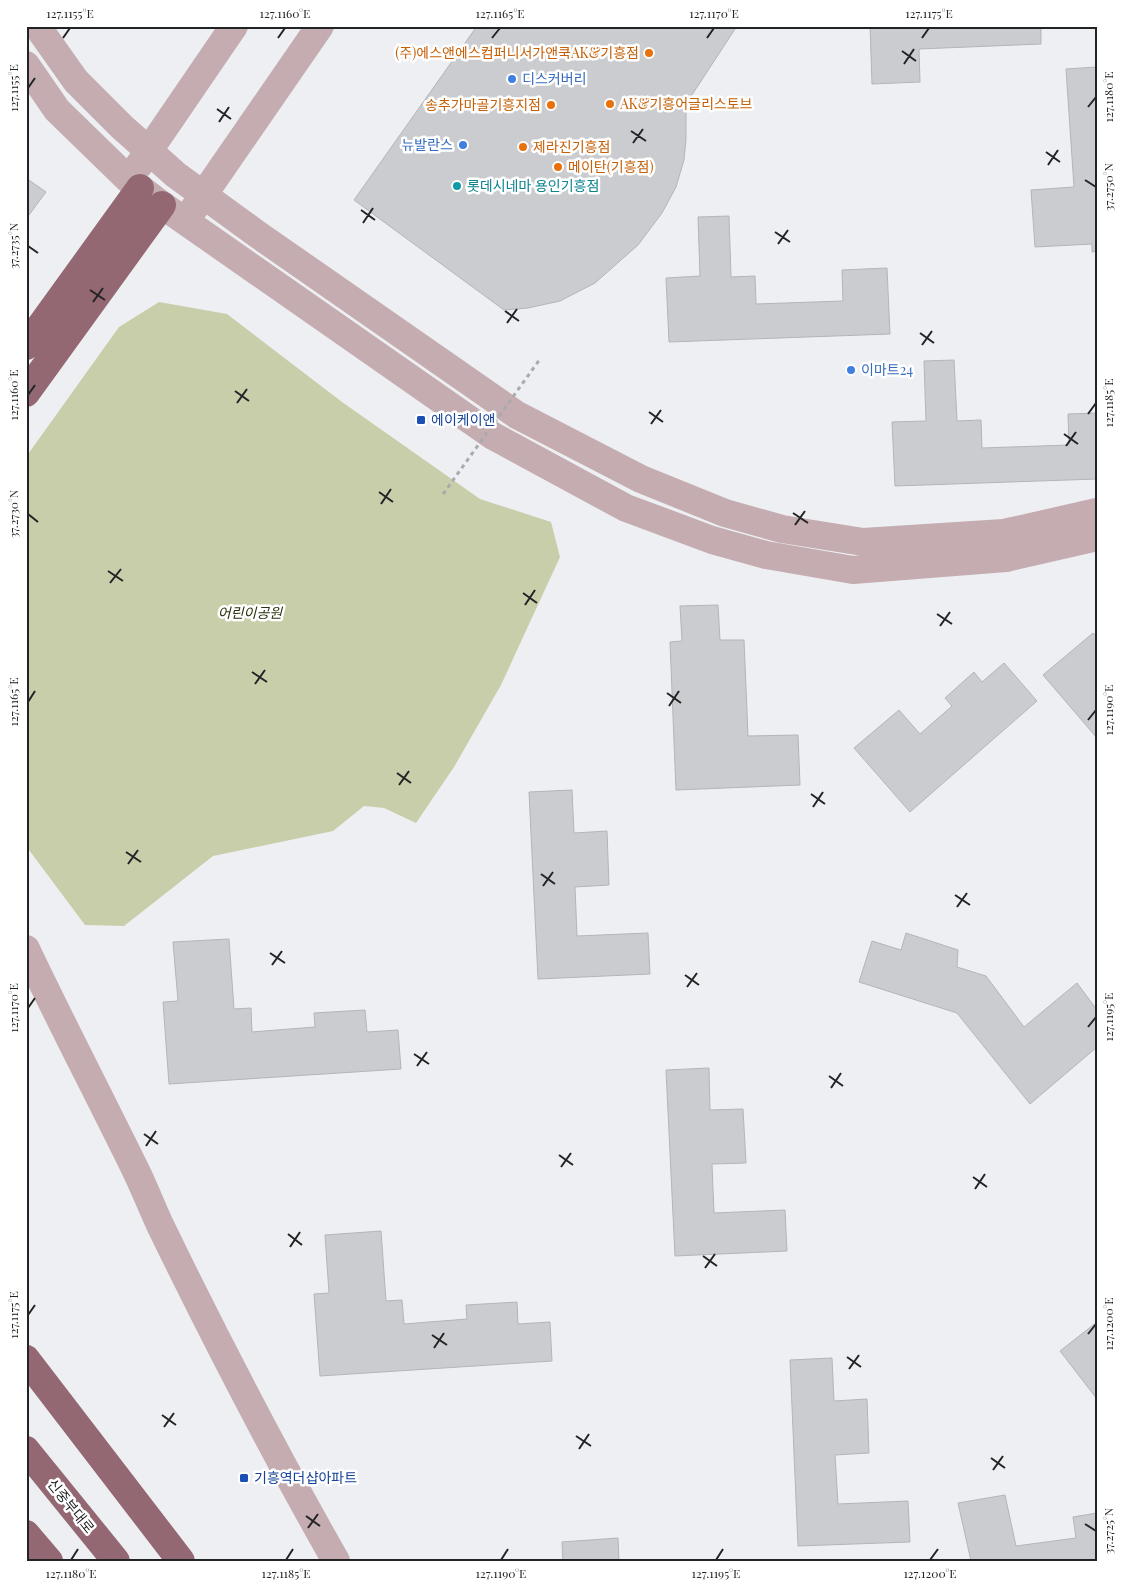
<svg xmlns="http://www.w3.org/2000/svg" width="1123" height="1587" font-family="'Playfair Display','Noto Sans KR',serif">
<rect width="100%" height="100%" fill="#edeff2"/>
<path fill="#c8cea9" d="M159,302L227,314L342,402L480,499L551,522L560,557L501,685L454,767L416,823L384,808L364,806L333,831L213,856L124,926L85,925L26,846V457L119,327Z"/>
<path fill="#cacccf" stroke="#b3b5b8" d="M477,26H737L686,104V139L684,160L676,187L662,213L638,245L595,283L560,301L528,308L504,310L354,200Z
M870,26H1041V44L919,49L920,82L872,84Z
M1097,67V251L1092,252V244L1035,247L1031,190L1074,187L1066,69Z
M26,178L46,192L26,219Z
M729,216L731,277L755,276L756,304L843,301L842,270L887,268L890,334L669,342L666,278L700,276L698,217Z
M954,360L957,421L981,420L982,448L1069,445L1068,414L1097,413V479L895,486L892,422L926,421L924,361Z
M718,605L720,640H744L748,736L798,735L800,785L676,790L670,642L682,641L680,606Z
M1093,633L1097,637V738L1043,675Z
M1004,663L1037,701L910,812L854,748L899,710L920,734L952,706L945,698L974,672L982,682Z
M572,790L574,833L607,831L609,885L575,887L577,936L648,933L650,974L538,979L529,792Z
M906,933L958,950L957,967L986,976L1024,1027L1077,983L1097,1010V1047L1030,1104L957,1013L859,982L872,941L901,950Z
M229,939L234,1009L251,1008L252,1032L315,1027L314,1013L365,1010L367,1032L398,1030L401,1069L169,1084L163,1002L178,1001L173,942Z
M709,1068L710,1110L743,1109L746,1163L712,1164L714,1213L785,1210L787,1251L675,1256L666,1070Z
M381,1231L386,1301L402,1300L404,1324L467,1319L466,1305L517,1302L518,1324L550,1322L552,1361L320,1376L314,1294L329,1293L325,1235Z
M1097,1322V1399L1060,1351Z
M832,1358L834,1401L867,1399L869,1453L835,1455L838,1504L908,1501L910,1542L798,1546L790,1360Z
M1005,1495L1016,1546L1076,1538L1073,1517L1097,1513V1561H971L958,1503Z
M618,1538L619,1561H563L562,1542Z"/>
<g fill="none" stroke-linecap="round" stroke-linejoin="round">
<path stroke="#c4acb0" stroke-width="28" d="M26,949C62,1025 101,1099 138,1175C146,1192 153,1210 161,1227C216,1340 274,1452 336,1561"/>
<path stroke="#c4acb0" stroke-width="28" d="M37,26L76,81L122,127L176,175L257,234L517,415L641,479L725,513L782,529L863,542L1004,533L1097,512
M26,65L57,110L128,179L162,205L493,436L626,508L712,540L766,555L853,570L1006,558L1097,537
M139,165L234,26
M193,210L320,26"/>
<path stroke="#946872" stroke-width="28" d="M26,346L140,188
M26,393L162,205
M26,1359L181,1561
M26,1450L116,1561
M26,1534L49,1561"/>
<path stroke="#a9aaad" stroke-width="3" stroke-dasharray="4 4" stroke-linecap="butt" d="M443,494L540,359"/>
</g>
<path fill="none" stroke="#222324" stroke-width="2" d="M63,38L70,28M278,38L285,28M492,38L500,28M707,38L714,28M922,38L929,28M902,51L916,61M904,64L914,49M28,88L35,78M1088,107L1096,97M217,109L231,119M219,122L229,107M631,131L646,141M633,143L643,129M1046,152L1060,162M1048,165L1058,150M1085,180L1096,187M361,210L375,220M363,223L373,208M775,232L790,242M778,244L788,230M28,246L38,253M90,290L105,300M93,302L103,288M505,311L519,321M507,323L517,309M920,333L934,343M922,345L932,331M235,391L249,401M28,395L35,385M237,403L247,389M649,412L663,422M1088,414L1096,403M651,424L661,410M1064,434L1078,444M1066,446L1076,432M379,492L393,502M381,504L391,489M793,513L808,523M28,514L38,522M795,525L805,511M108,571L123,581M110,583L121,569M523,593L537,603M525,605L535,590M937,614L952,624M940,626L950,612M252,672L267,682M255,684L265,670M667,693L681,703M28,702L35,691M669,706L679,691M1088,720L1096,710M397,773L411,783M399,785L409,771M811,794L825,804M813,807L823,792M126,852L141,862M128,864L138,850M541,874L555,884M543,886L553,872M955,895L970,905M957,907L967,893M270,953L285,963M272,965L282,951M685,975L699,985M687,987L697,973M28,1008L35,998M1088,1027L1096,1017M414,1054L429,1064M417,1066L427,1052M829,1076L843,1086M831,1088L841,1073M144,1134L158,1144M146,1146L156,1131M559,1155L573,1165M561,1167L571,1153M973,1177L987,1187M975,1189L985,1174M288,1234L302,1245M290,1247L300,1232M703,1256L717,1266M705,1268L715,1254M28,1315L35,1305M1088,1334L1096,1324M432,1335L447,1345M434,1348L444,1333M847,1357L861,1367M849,1369L859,1355M162,1415L176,1425M164,1427L174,1413M576,1436L591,1446M579,1449L589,1434M991,1458L1005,1468M993,1470L1003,1456M306,1516L320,1526M1085,1524L1096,1531M308,1528L318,1514M71,1560L78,1549M286,1560L293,1549M501,1560L508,1549M716,1560L723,1549M930,1560L938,1549"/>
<g fill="#e8710a" stroke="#fff" stroke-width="2">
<circle cx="649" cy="53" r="5"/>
<circle cx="610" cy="104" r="5"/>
<circle cx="551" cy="105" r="5"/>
<circle cx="523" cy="147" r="5"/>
<circle cx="558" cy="167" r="5"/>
</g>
<g fill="#3f7fe0" stroke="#fff" stroke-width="2">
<circle cx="512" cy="79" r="5"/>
<circle cx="463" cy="145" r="5"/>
<circle cx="851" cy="370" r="5"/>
</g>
<circle fill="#0f9aa8" stroke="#fff" stroke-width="2" cx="457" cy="186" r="5"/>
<g fill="#1a4fb4" stroke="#fff" stroke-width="2">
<rect x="416" y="415" width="10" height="10" rx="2.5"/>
<rect x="239" y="1473" width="10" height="10" rx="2.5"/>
</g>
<g text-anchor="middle" stroke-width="5" stroke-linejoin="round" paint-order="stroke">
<g font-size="14" fill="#c56008" stroke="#fff" text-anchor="start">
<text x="639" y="58" text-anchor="end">(주)에스앤에스컴퍼니서가앤쿡AK&amp;기흥점</text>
<text x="620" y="109">AK&amp;기흥어글리스토브</text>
<text x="541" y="110" text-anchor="end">송추가마골기흥지점</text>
<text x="533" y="152">제라진기흥점</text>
<text x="568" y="172">메이탄(기흥점)</text>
</g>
<g font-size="14" fill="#366cbe" stroke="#fff" text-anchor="start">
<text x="522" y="84">디스커버리</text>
<text x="453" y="150" text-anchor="end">뉴발란스</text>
<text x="861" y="375">이마트24</text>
</g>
<g font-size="14" fill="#0d838f" stroke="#fff" text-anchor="start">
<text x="467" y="191">롯데시네마 용인기흥점</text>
</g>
<g font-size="14" fill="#164399" stroke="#fff" text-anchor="start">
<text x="431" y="425">에이케이앤</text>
<text x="254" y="1483">기흥역더샵아파트</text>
</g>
<g font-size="14" font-style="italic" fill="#2c300c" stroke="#fff">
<text x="250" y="618">어린이공원</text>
</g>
<g font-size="14" fill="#222324" stroke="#fff">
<text transform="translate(71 1506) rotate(51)" y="5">신중부대로</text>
</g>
</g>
<rect width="1123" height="1587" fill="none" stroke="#ffffff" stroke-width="55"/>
<rect x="28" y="28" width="1068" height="1532" fill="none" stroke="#222324" stroke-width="2"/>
<g font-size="12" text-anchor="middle" fill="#222324">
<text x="70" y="18">127.1155°E</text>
<text x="285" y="18">127.1160°E</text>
<text x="500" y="18">127.1165°E</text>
<text x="714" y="18">127.1170°E</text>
<text x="929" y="18">127.1175°E</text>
<text transform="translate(14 88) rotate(-90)" y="4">127.1155°E</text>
<text transform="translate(1109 97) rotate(-90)" y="4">127.1180°E</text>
<text transform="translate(1109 187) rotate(-90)" y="4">37.2750°N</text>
<text transform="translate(14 246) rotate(-90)" y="4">37.2735°N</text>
<text transform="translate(14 395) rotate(-90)" y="4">127.1160°E</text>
<text transform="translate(1109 403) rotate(-90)" y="4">127.1185°E</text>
<text transform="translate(14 514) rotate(-90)" y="4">37.2730°N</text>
<text transform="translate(14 702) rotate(-90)" y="4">127.1165°E</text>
<text transform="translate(1109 710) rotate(-90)" y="4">127.1190°E</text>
<text transform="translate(14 1008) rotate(-90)" y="4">127.1170°E</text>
<text transform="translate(1109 1017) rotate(-90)" y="4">127.1195°E</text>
<text transform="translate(14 1315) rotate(-90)" y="4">127.1175°E</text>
<text transform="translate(1109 1324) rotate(-90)" y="4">127.1200°E</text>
<text transform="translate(1109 1531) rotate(-90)" y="4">37.2725°N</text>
<text x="71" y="1578">127.1180°E</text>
<text x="286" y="1578">127.1185°E</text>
<text x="501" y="1578">127.1190°E</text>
<text x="716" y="1578">127.1195°E</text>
<text x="930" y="1578">127.1200°E</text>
</g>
</svg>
